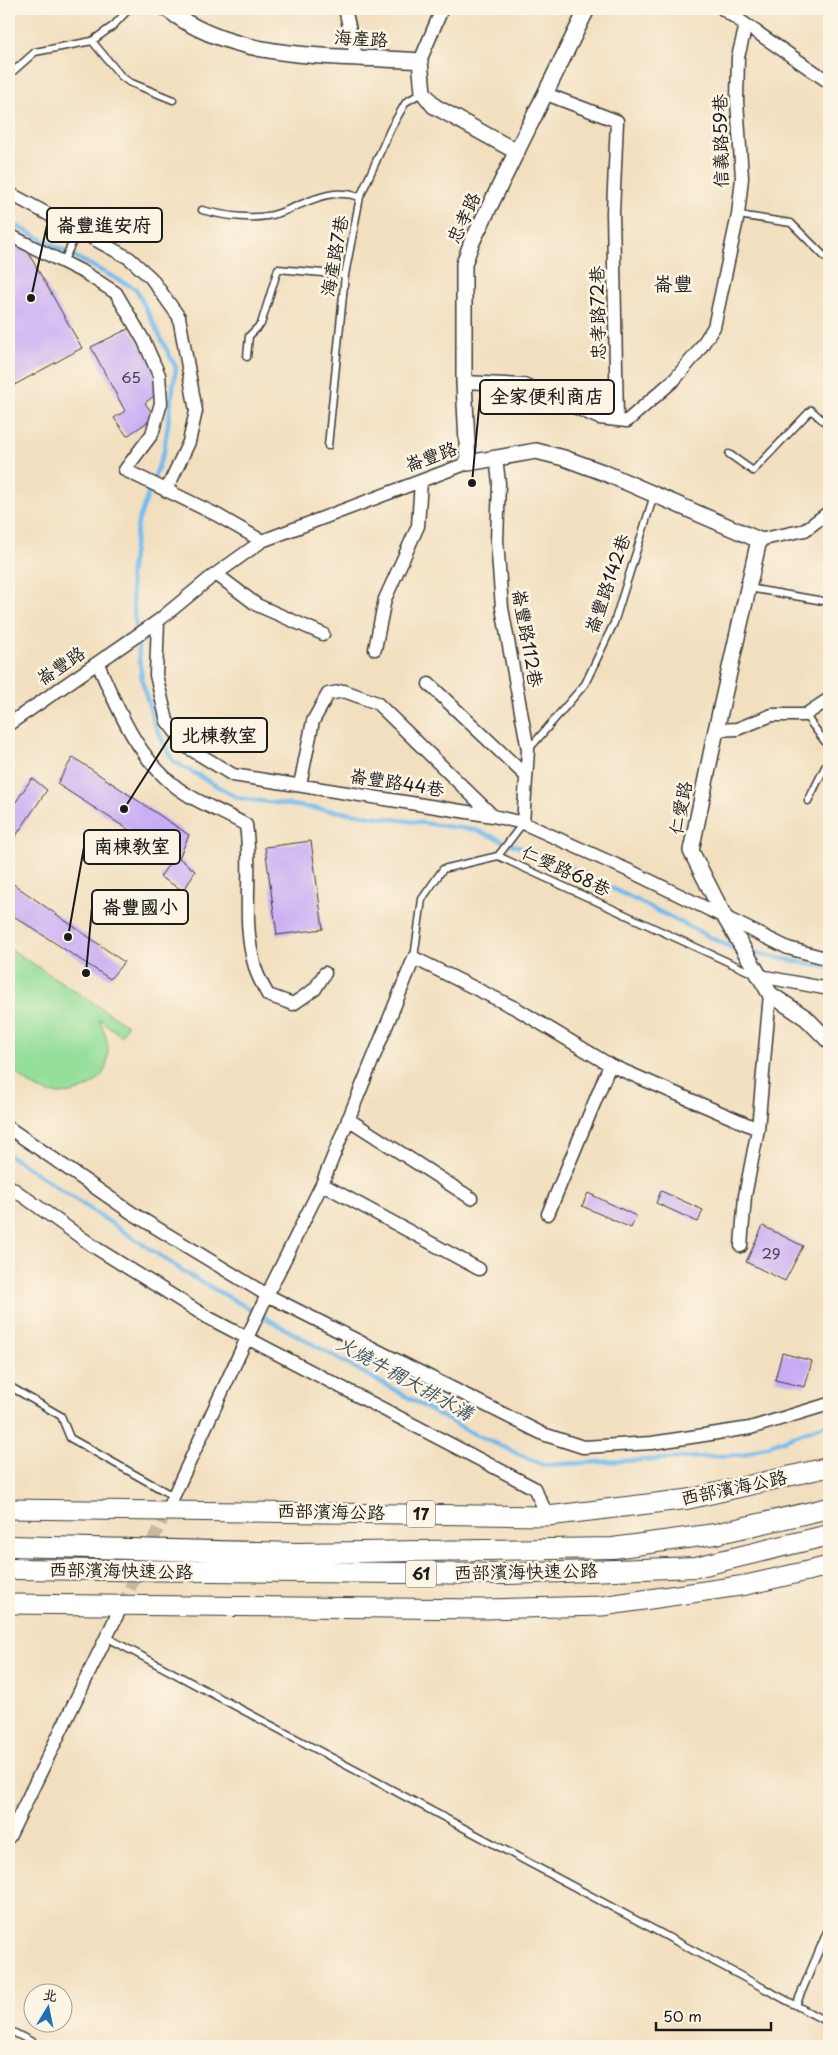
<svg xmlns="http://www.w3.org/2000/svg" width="838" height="2055" font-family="'Playpen Sans','LXGW WenKai TC',sans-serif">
<rect width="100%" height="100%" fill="#fcf5e5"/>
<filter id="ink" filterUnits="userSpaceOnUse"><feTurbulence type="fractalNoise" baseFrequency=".02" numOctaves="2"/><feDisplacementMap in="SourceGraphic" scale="10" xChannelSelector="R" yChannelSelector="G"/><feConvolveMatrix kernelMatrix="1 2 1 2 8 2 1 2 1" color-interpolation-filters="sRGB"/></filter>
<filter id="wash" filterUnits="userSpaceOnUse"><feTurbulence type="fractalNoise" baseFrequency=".0096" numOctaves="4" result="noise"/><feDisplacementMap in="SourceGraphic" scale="20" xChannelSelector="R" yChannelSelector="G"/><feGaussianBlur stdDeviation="1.12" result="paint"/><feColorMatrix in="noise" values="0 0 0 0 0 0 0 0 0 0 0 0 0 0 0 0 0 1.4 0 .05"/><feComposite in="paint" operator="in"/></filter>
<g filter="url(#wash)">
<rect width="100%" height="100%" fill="#f2dfbf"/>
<path fill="#94de9a" stroke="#587d5b" d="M9,948L127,1025L121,1036L99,1019C113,1048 114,1080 78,1091C65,1095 53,1095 40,1090C29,1085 19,1075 9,1068Z"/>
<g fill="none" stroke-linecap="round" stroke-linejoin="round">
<path stroke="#76bced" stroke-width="4.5" d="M9,222L136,289L176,368L164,451L138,522L130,576L142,681L155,726L173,761L238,798L475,830L566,865L730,947L740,949
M750,952L829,968
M9,1155L189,1275L468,1431L543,1465L743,1455L829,1423"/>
</g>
<g id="blocks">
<path fill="#c7acf5" d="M21,240L82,348L9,388V247Z
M130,328L153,362L156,394L145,403L155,417L127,436L114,418L125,411L91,347Z
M73,757L189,835L179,858L195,871L184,891L160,877L173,858L57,784Z
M32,778L47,790L9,846V812Z
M311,841L323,929L277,935L265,847Z
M9,881L124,962L110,979L9,913Z
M661,1191L703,1210L698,1222L656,1203Z
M588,1193L636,1216L631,1228L582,1206Z
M763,1226L803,1246L785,1281L746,1262Z
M782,1353L812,1361L805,1387L775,1380Z"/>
</g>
</g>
<g filter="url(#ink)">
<use href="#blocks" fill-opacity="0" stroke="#3c3934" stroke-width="1"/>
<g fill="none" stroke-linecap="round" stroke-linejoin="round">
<path stroke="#c7b89e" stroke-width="12" stroke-dasharray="12 6" stroke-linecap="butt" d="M122,1605L167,1510"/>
<g stroke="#3c3934" stroke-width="9">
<path id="service" d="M92,41L121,76L129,82L173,100
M9,75L35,52L92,41L113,26L129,9
M202,210C224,216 257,221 279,213C308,203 328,187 360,197
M738,215L791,223L829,261
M63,262L78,231
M247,357L249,336L261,324L278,269L345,275
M328,446L345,275L360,197L391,128L406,102L423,92
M729,454L753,471L811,410L829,426
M749,588L829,602
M805,715L829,747
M529,749L585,684L614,623L654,495
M808,801L829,759
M498,856L523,823
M414,958L422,899L443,869L498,856L754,974
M9,1386L61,1416L70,1438L173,1496
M106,1637L829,2023
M796,2005L829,1927
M9,2030L40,2046"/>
</g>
<g stroke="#3c3934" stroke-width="15">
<path id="minor" d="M345,9L356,56
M723,9L829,82
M420,61L442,9
M546,94L617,121L613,212L617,420
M9,193L129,258L151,278L179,317L196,411L189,442L166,491
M9,235L85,273L116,293L144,341L159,375L161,403L152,434L125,470L217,515L262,541
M464,382L524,385L599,418L627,421L675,379L697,353L714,327L738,215L742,178L737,101L738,57L746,25
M496,457L499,483L497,541L502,608L528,750L523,823
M759,540L805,530L829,512
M216,574L257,605L323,634
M158,621L156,675L167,721L187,747L233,775L493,816L523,823L632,872L788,948L829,959
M375,649L385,599L418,526L421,481
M98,664C119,712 141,767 188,795C206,806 227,814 246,825C253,871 241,921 255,967C257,976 263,986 268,995L293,1004L315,989L325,973
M429,684L526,776
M9,724L158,621L209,579L262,541L468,463
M716,730L737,729L772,715H805L829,699
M300,785L313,721L328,694L344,691L377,703L493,816
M760,976L829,989
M348,1119L471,1198
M9,1128L132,1213L267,1295L543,1434L583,1447L652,1443L750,1428L829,1404
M322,1184L479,1269
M9,1186L96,1248L207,1317L534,1488L548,1516
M548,1214L610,1065
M741,1246L745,1196L758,1129L770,994
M167,1510L267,1295L322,1184L414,958L517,1009L610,1065L758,1129
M9,1837L122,1605"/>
</g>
<g stroke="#3c3934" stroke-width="18">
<path id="tertiary" d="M167,9C235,63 338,55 420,61L423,92L434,106L517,152
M587,9L471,244L464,264V382L468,463L536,451L564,458L605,473L759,540L716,730L691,851L724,916L770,994L806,1018L829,1041"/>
</g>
<g stroke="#3c3934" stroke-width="21">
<path id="primary" d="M9,1509L548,1516L689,1499L829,1467
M9,1604L484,1609L602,1606L746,1585L829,1566"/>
</g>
<g stroke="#3c3934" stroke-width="22">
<path id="trunk" d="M9,1546L298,1553L613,1548L715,1534L829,1508
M9,1569L508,1574L696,1567L829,1535"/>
</g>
<use href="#service" stroke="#fff" stroke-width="6"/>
<use href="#minor" stroke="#fff" stroke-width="12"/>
<use href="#tertiary" stroke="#fff" stroke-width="15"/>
<use href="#primary" stroke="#fff" stroke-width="19"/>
<use href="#trunk" stroke="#fff" stroke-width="20"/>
</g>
</g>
<g text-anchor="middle" stroke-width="5" stroke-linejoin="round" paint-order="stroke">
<g font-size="15" fill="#474052">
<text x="131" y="383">65</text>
<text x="771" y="1259">29</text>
</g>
<g fill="#fcf5e5" stroke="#5f5d58" stroke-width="1">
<rect x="407" y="1500.5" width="28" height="27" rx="4"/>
<rect x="406" y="1560.5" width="30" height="27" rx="4"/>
</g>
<g font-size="16" font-weight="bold" fill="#1c1c1c">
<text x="421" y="1520">17</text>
<text x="421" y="1580">61</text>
</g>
<g font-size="18" fill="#1c1c1c" stroke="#fcf5e5">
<text transform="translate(361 39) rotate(3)" y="6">海產路</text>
<text transform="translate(721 141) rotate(-91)" y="6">信義路59巷</text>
<text transform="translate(464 218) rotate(-65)" y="6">忠孝路</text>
<text transform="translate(335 256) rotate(-80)" y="6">海產路7巷</text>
<text transform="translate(598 313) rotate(-91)" y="6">忠孝路72巷</text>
<text transform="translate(431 457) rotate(-20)" y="6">崙豐路</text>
<text transform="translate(608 584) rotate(-71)" y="6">崙豐路142巷</text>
<text transform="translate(527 638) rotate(80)" y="6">崙豐路112巷</text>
<text transform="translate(61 666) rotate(-34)" y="6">崙豐路</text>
<text transform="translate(397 783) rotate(9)" y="6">崙豐路44巷</text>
<text transform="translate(681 808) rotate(-79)" y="6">仁愛路</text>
<text transform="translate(566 871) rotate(25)" y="6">仁愛路68巷</text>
<text transform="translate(734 1488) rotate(-12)" y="6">西部濱海公路</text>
<text transform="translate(331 1512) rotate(1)" y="6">西部濱海公路</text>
<text transform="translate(121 1571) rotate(1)" y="6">西部濱海快速公路</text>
<text transform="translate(526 1572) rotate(-1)" y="6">西部濱海快速公路</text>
</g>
<g font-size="19" font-style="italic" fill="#3c5465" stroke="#fcf5e5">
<text transform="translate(405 1378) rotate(29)" y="7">火燒牛稠大排水溝</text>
</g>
<g font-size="20" fill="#1c1c1c" stroke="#fcf5e5">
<text x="673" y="291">崙豐</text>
</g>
</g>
<path fill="none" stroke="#1c1c1c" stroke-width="2" d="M31 298L47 225M472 483L480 397M124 809L171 735M68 937L84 847M86 973L92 907"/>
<g fill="#1c1c1c" stroke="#fcf5e5" stroke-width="2">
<circle cx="31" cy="298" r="5"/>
<circle cx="472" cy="483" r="5"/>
<circle cx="124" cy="809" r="5"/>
<circle cx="68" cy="937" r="5"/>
<circle cx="86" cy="973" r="5"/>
</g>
<g fill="#fcf5e5" stroke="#1c1c1c" stroke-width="2">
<rect x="47" y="208" width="115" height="34" rx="5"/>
<rect x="480" y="380" width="134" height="34" rx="5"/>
<rect x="171" y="718" width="96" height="34" rx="5"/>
<rect x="84" y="830" width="96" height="34" rx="5"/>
<rect x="92" y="890" width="96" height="34" rx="5"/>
</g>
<g font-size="19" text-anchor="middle" font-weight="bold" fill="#1c1c1c">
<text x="104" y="232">崙豐進安府</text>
<text x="547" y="403">全家便利商店</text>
<text x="219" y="742">北棟教室</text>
<text x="132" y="853">南棟教室</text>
<text x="140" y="914">崙豐國小</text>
</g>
<rect width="838" height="2055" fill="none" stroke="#fcf5e5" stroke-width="30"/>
<g transform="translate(48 2008) rotate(10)"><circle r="24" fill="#fcf5e5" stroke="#a29e95"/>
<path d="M0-4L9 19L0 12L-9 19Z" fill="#1f6fb2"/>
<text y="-8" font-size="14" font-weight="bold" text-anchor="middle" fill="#1c1c1c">北</text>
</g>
<path d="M656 2022v8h115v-8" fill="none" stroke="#1c1c1c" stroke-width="2.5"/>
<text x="663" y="2022" font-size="15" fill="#1c1c1c" stroke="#fcf5e5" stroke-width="4" paint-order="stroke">50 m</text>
</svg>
